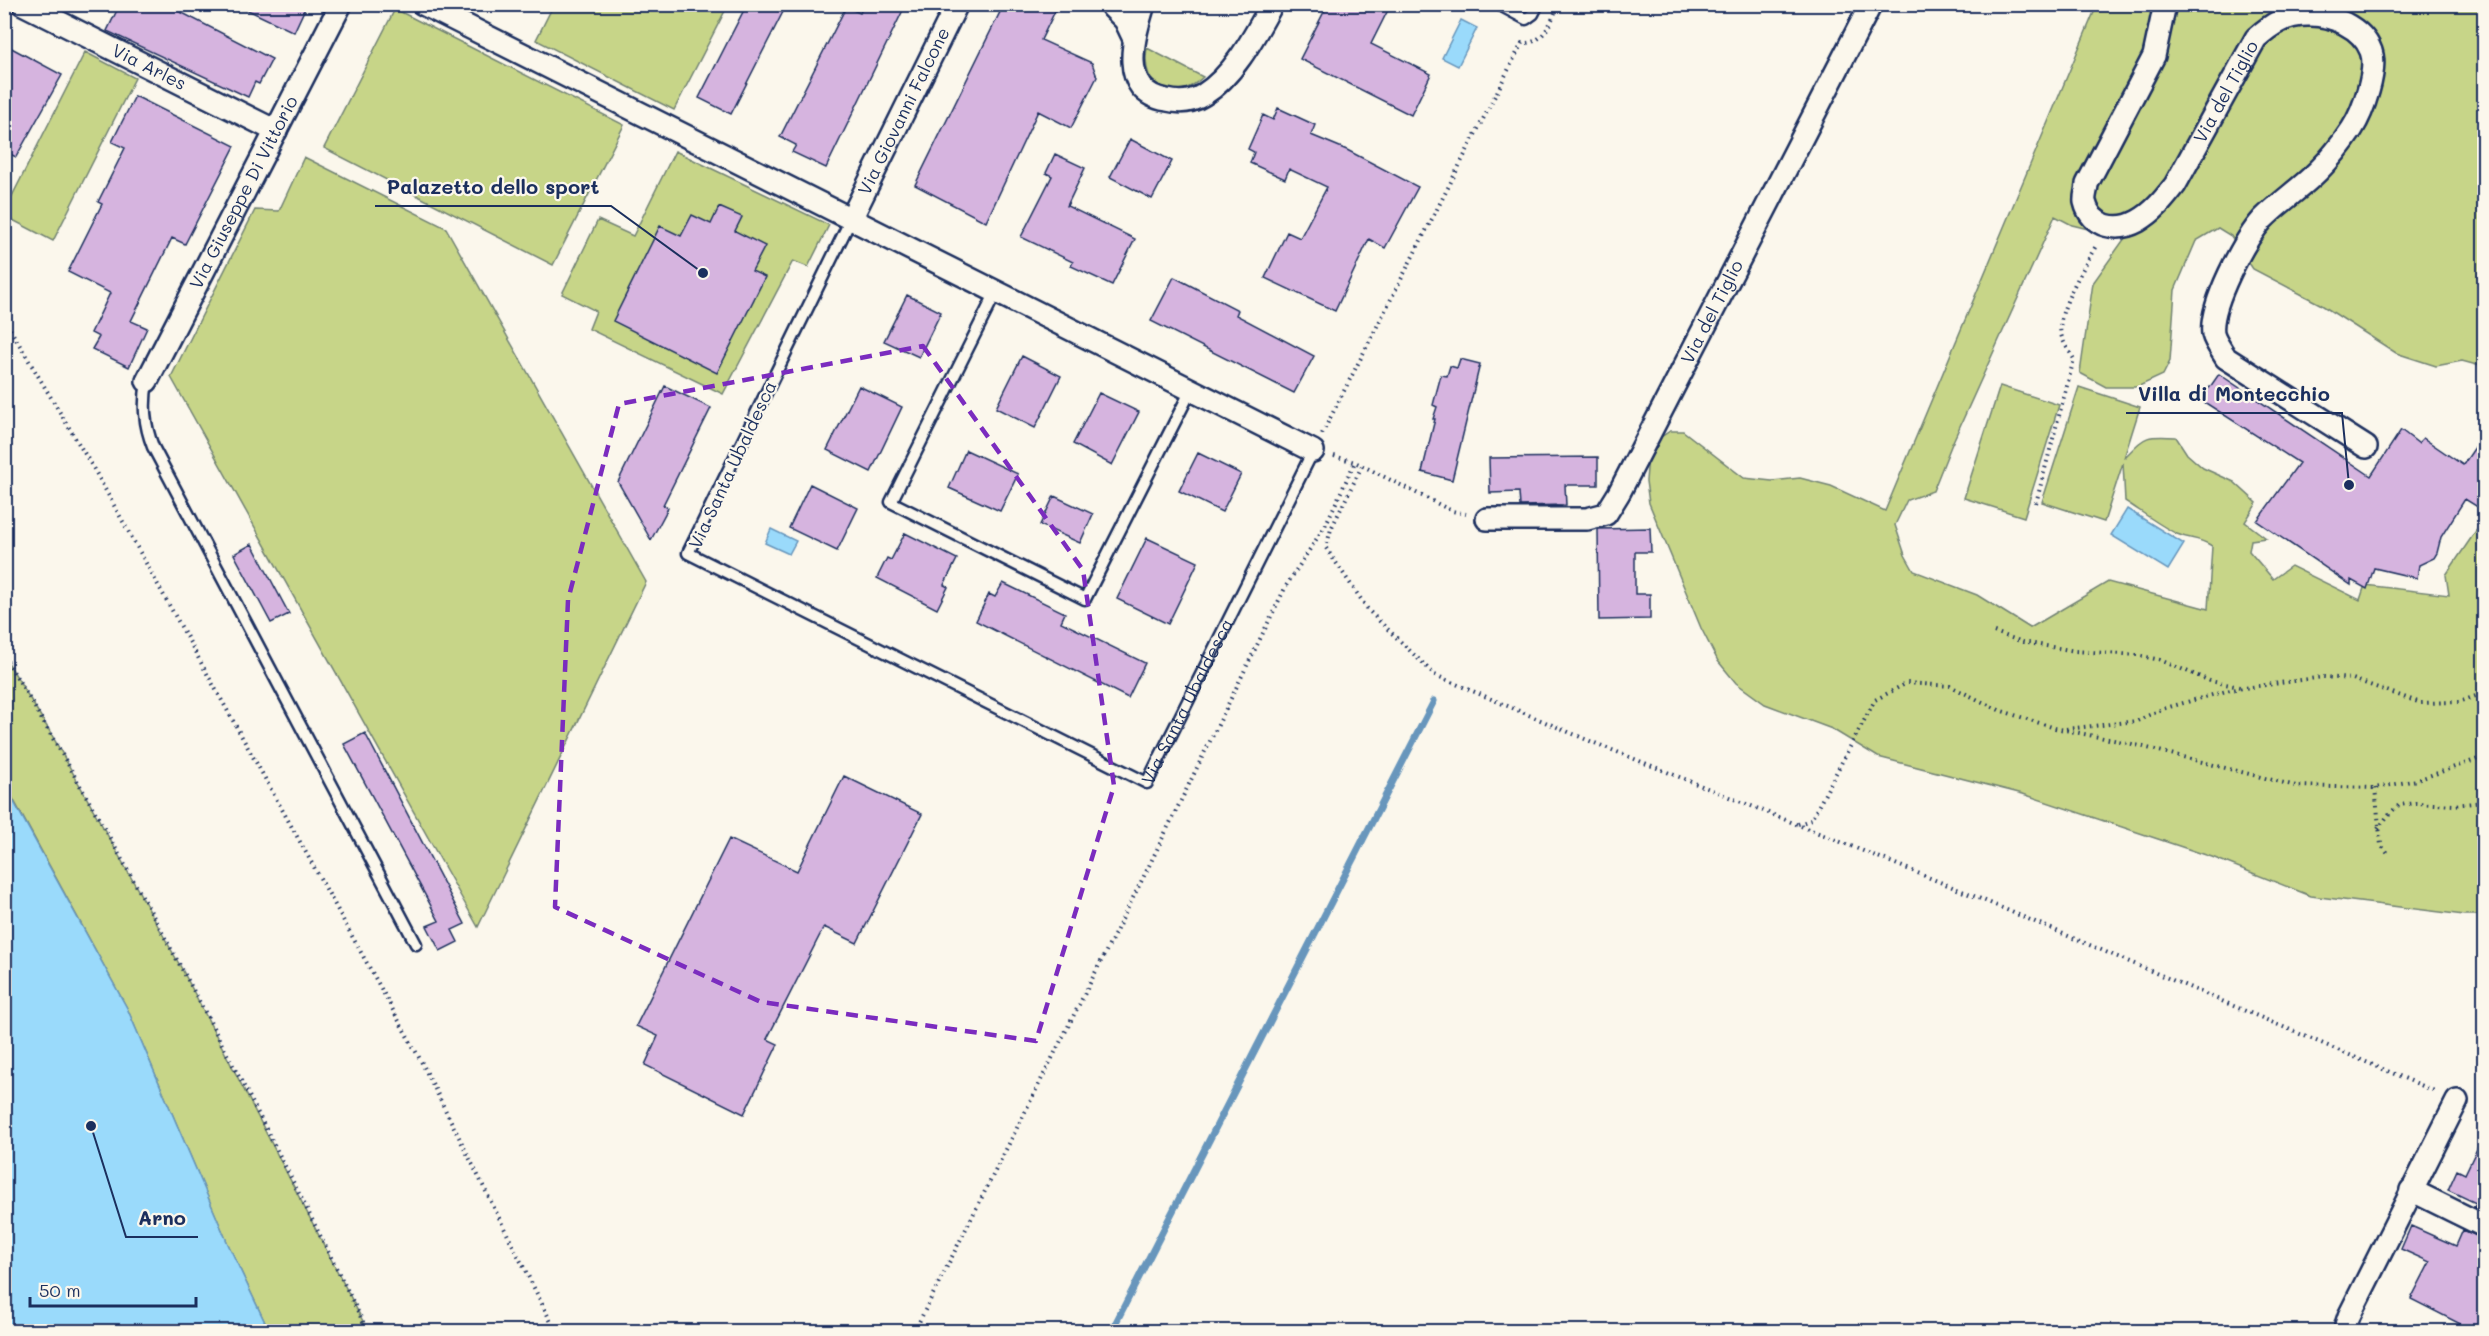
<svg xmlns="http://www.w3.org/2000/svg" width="2489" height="1336" font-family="Mali,sans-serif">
<rect width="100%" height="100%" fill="#fbf7ec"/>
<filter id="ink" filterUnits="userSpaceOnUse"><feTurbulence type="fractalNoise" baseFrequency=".0167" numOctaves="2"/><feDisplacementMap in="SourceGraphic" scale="12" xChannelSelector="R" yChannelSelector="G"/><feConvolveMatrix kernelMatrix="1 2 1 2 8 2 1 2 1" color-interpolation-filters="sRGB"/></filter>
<g filter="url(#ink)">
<path fill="#c7d588" stroke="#718273" stroke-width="1.5" d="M554,4H728V5L674,110L536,40Z
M2097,5H2484V367L2462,361L2436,366L2396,353L2320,304L2253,269L2231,236L2218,228L2196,241L2175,290L2170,361L2163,375L2137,387H2106L2080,373L2093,283L2125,238L2072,225L2055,216L1951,446L1933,491L1907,500L1895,525L1905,555L1914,571L1977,595L2030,628L2108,582L2208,609L2212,546C2197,537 2191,540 2177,534C2159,525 2142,512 2125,501L2123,463L2104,522L2042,502L2079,387L2140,407L2124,458C2146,436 2144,435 2176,437L2187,454L2203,468L2234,482L2257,503L2245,522L2266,538L2251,540L2249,551L2273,579L2291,566L2360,600L2365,585L2449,595L2446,575L2484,519V915H2464L2311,896L2212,857L2023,794L1878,757L1832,729L1765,704L1736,683L1718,661L1701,628L1649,503L1646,481L1648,457L1661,437L1670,431H1683L1744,478L1772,481L1800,478L1831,486L1885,511Z
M395,9L624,125L553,265L324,148Z
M1147,48L1203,77C1174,105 1140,90 1147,48Z
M85,52L135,78L53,241L5,216V210Z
M675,151L829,225L808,267L793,261L723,394L589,329L596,311L562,294L598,220L633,236Z
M304,157L446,228L646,582L478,927L171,377L255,210L279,211Z
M2000,386L2059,405L2024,517L1964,498Z
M4,656L49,730L183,971L368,1331H269L228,1244L127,1008L5,784Z"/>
<path fill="#9adafb" stroke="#6796bc" stroke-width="1.5" d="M1461,20L1477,28L1458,66L1442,58Z
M2127,509L2184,544L2168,570L2111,535Z
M771,529L796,541L789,554L765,543Z
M4,784L127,1008L228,1244L269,1331H5Z"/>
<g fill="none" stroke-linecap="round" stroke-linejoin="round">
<path stroke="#6796bc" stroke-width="7" d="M1111,1332L1434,701"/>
</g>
<path fill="#d6b4df" stroke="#1b2f5e" stroke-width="1.5" d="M120,4H165L272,59L259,84L255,82L248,97L107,31Z
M235,4H307L294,32Z
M747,4H787L731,114L699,98Z
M864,4H906L826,168L792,152L796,145L780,137L846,7L860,13Z
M1004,4H1046L1056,9L1041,40L1092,63L1097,77L1071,128L1038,111L986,222L915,185Z
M1328,4H1391L1371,44L1431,74L1411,115L1300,59Z
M4,44L62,75L16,157L4,151Z
M135,96L235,146L185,244L172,238L131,321L147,328L129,367L92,349L99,337L91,333L110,293L68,272L102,204L98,202L125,148L112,142Z
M1278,108L1315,125L1311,135L1347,150L1418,187L1385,248L1369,239L1335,311L1265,278L1287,232L1300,238L1327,187L1289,169L1285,179L1250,163L1254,152L1248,149L1263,115L1273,120Z
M1130,139L1172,161L1152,199L1110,177Z
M1055,154L1085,168L1067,206L1135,239L1112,285L1071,266L1073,262L1021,237L1052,176L1046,173Z
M719,207L742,217L735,231L765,246L752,271L765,277L717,373L613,321L660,226L681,236L692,215L711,224Z
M1174,277L1238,310L1236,315L1314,356L1294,393L1151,321Z
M907,295L941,312L919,357L884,341Z
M1022,356L1061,376L1035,428L996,408Z
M1460,359L1480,364L1452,480L1422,472L1435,419H1433L1437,407L1433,405L1441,375L1447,376L1450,366L1457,368Z
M2219,374L2371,476L2401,430L2418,443L2423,438L2463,465L2484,434V511L2465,499L2441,537L2437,553L2434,558L2419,565L2417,578L2374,568L2367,589L2351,580V585L2257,521L2299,463L2201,400Z
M665,386L711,408L663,505L668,508L651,540L618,482Z
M859,386L902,407L871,472L827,450Z
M1099,393L1139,412L1112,465L1073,444Z
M966,450L1018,474L1000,511L949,488Z
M1198,453L1241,474L1222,512L1179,491Z
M1598,457V485H1565L1566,505L1520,506L1519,492L1490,493L1489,458Z
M810,484L858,508L837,551L789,528Z
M1054,496L1093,514L1080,543L1040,525Z
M1650,528L1651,552H1635V594H1650V619L1599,620L1598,529Z
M905,533L957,559L944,585L948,587L937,609L877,578L887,558L891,560Z
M1147,538L1198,562L1168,624L1117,599Z
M252,544L289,614L271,623L234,554Z
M1003,583L1065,613L1061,622L1145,663L1128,698L976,621L989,594L995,597Z
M365,733L465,924L452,930L458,942L440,951L427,926L439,921L344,744Z
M844,776L922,814L857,943L824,927L767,1039L778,1044L744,1114L645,1065L658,1036L636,1026L729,839L797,871Z
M2484,1134V1212L2474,1207L2476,1203L2448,1190L2457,1170L2465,1174Z
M2411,1226L2456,1246L2463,1230L2484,1239V1332H2476L2411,1299L2430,1262L2401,1249Z"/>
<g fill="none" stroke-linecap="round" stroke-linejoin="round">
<g stroke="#1b2f5e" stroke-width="15">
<g id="service">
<path d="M1498,4L1526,19L1533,14L1538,4"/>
<path id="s1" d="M851,219L688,553L1147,783L1313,451"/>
<path d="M996,292L891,502L1085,599L1191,390"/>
<path d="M147,381C143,405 144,424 153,447L416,944"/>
</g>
</g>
<g stroke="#1b2f5e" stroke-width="26">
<g id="minor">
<path id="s2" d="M23,4L276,131"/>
<path d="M423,4L1313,451"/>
<path d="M1121,4L1112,7L1125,20L1134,39"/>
<path d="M1144,4C1134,37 1117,92 1167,100C1179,103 1192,102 1203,95C1234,76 1255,35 1272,4"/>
<path id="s3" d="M2165,4L2154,56L2087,184C2087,189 2084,197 2085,202C2091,228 2118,232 2138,221C2154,212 2164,199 2175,185L2256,38C2272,24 2285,15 2308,15C2331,14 2362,27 2371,51C2378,70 2363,112 2352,129C2342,144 2331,158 2318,171C2301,188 2280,202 2263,219C2244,240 2209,306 2213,334C2215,342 2222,351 2226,358L2366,447"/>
<path id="s4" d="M851,219L957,4"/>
<path id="s5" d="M147,381L341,4"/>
<path id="s6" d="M1487,519H1587L1606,514L1619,493L1871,4"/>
<path d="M2411,1190L2484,1226"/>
<path d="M2347,1332L2346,1325L2349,1316L2457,1101"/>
</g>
</g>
<path stroke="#1b2f5e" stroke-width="4" stroke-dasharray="1.5 4.5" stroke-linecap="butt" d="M4,319L95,471L420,1059L556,1332
M1322,434L1522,43C1544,45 1551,21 1559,4
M1334,456L1355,462L1452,511L1466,514
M1362,466L1331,529L1326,548L1369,611L1435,675L1585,739L1950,886L2437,1092
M2036,503L2074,359C2070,352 2063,343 2061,334C2055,313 2086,264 2097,244
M1994,632L2023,642L2075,651L2137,655L2160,660L2210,681L2240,687
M4,656C136,875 255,1102 368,1332
M2066,729L2137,721L2162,709L2230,690L2323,677L2353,679L2421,703L2459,702L2484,693
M2375,788L2381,845L2388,854
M1798,824L1811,820L1875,700L1907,683L1950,686L1999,710L2055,728L2128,743L2296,786L2375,788L2417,780L2484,757
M2378,829L2389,814L2399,805L2416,803L2454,805L2484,802
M914,1332L1145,874L1286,586L1325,526L1355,462"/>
<use href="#service" stroke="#fbf7ec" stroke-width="10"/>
<use href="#minor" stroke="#fbf7ec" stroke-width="21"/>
</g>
</g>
<path fill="none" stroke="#7b2cbf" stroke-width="4.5" stroke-dasharray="12 8" stroke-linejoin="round" d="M923,346L1083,570L1114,786L1036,1041L761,1002L555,907L568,600L619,404Z"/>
<g text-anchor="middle" stroke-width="4.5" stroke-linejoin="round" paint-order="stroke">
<g font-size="18" fill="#1b2f5e" stroke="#fbf7ec">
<text dy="6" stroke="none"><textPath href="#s2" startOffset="141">Via Arles</textPath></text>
<text dy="6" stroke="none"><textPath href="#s3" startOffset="440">Via del Tiglio</textPath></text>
<text dy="6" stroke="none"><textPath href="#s4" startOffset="120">Via Giovanni Falcone</textPath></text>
<text dy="6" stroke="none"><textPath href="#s5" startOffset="212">Via Giuseppe Di Vittorio</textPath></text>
<text dy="6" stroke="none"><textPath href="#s6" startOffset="348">Via del Tiglio</textPath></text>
<text transform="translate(733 465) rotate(-65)" y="6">Via Santa Ubaldesca</text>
<text dy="6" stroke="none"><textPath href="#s1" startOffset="976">Via Santa Ubaldesca</textPath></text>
</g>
</g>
<path fill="none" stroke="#1b2f5e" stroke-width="2" d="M703 273L611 206H375M2349 485L2342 413H2126M91 1126L126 1237H198"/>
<g fill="#1b2f5e" stroke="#fbf7ec" stroke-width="2">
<circle cx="703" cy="273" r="6"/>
<circle cx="2349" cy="485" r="6"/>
<circle cx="91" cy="1126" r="6"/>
</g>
<g font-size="20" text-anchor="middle" font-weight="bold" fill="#1b2f5e" stroke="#fbf7ec" stroke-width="4.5" stroke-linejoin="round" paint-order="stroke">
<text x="493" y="194">Palazetto dello sport</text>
<text x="2234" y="401">Villa di Montecchio</text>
<text x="162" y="1225">Arno</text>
</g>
<rect width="2489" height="1336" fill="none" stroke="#fbf7ec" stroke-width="24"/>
<rect x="12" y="12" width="2465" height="1312" fill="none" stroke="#1b2f5e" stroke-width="2" filter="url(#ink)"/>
<path d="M30 1297v9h166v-9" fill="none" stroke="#1b2f5e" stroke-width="3"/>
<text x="39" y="1297" font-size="18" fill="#1b2f5e" stroke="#fbf7ec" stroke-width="4.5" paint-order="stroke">50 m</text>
</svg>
